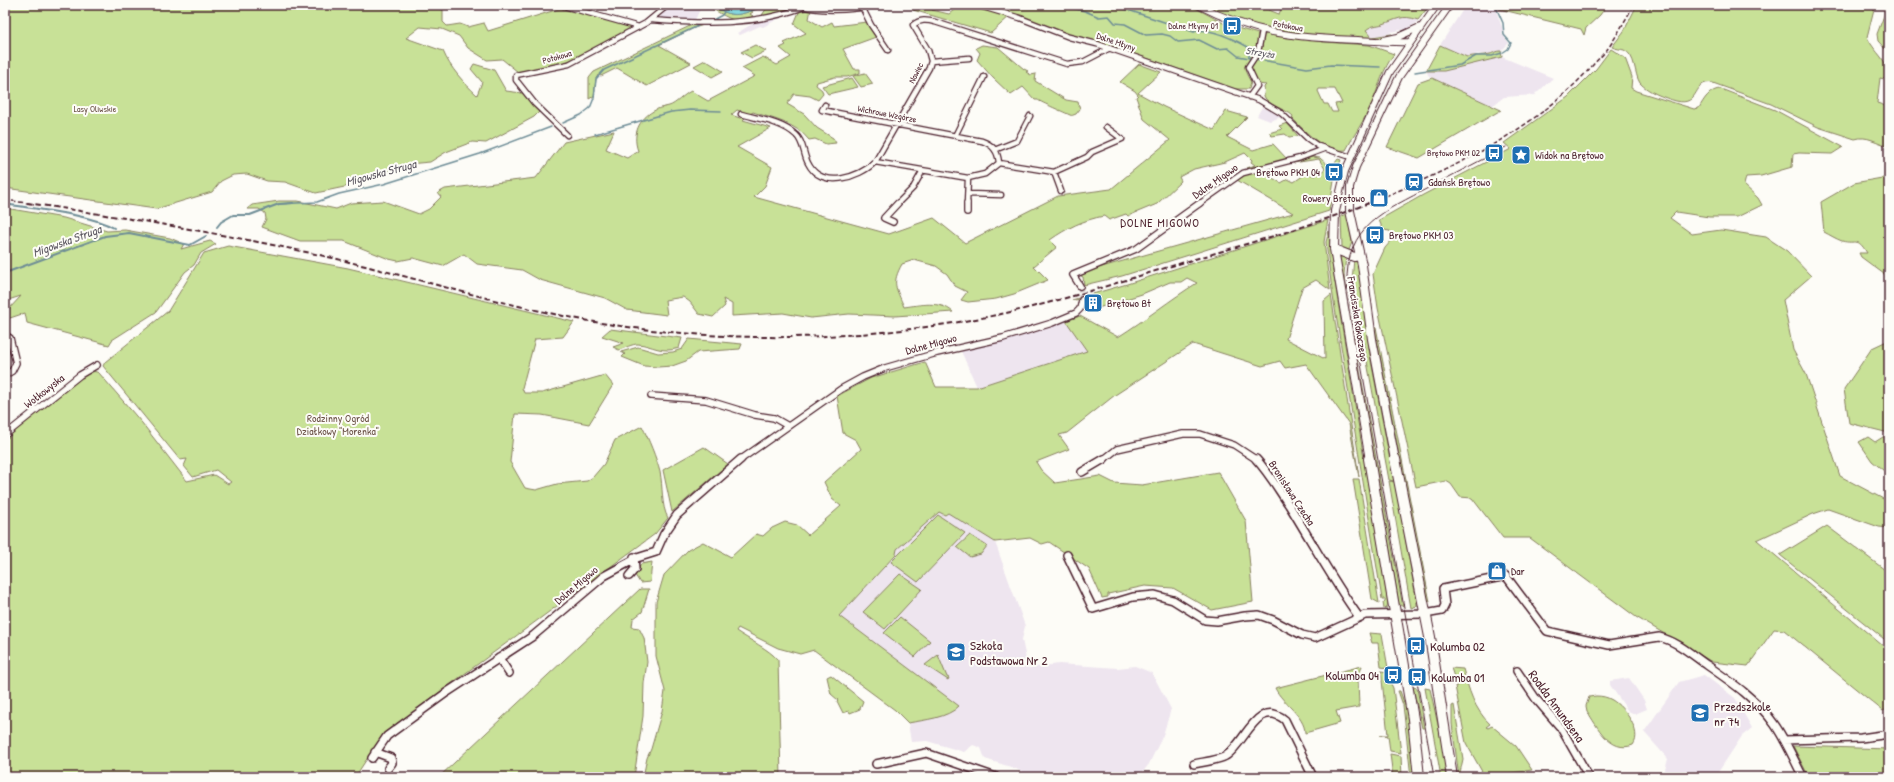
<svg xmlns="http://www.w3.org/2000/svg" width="1894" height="782" font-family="'Patrick Hand',sans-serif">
<rect width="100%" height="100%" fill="#fdfcf7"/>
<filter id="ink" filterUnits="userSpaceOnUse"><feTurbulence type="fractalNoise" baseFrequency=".025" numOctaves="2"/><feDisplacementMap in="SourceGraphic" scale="8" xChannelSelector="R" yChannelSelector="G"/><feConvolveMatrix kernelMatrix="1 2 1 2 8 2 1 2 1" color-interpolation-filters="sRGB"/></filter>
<g filter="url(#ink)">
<path fill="#eee5ef" d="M672,5H702L695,20L662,19L660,16Z
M1466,5H1494L1503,30L1502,34L1509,43L1501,51L1489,54H1478L1467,57L1440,45Z
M789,13L763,27L760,26L740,35L737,33L757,21Z
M1398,17L1412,18L1418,20L1415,24L1406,29L1390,32L1392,34L1372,37L1365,30L1371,26L1387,23Z
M1502,57L1553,78L1538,92L1535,93L1536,95L1504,97L1492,106L1429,76L1426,71H1444Z
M1262,107L1274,112L1281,117L1270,121L1257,116Z
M1066,321L1087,351L977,387L961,351L1021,337L1027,333Z
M939,511L948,512L995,542L1025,626L1022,640L1028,668L1059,664L1118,668L1135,666L1152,673L1171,709L1163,735L1149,764L1139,777H1033L1014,768L985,759L981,748L973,745L964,752L927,741L911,742L908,723L948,714L959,706L839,616L896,554L897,549Z
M1704,675L1735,698L1752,728L1742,736L1715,777H1663L1668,759L1644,732L1679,682Z
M1629,678L1644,700L1647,709L1635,714L1628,711L1610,685V681Z"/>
<path fill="#c8e197" stroke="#898061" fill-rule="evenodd" d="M5,5H434L443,10V22L447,26L460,24L468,27L484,23L488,31L562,8L629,26L632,29L566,62L518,72L502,59L487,60L468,48L459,36L442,29L420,27L406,38L443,51C450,68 464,83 477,95L482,82L471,69L474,64L494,70L506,91L522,93L539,112L534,117L486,143L472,142L446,152L430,162L408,164L377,175L359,177L354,185L316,193L285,182L267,181L247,174L233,175L221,181L212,192L156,209L5,188Z
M703,5C726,5 722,21 751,11L753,12L750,14L753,16C736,30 720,10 703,5Z
M769,5H796L798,7L760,18Z
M913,5H936L932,10L949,14L960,5H969L1010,16L991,33L913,10L916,6Z
M981,5H1190L1227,25L1258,34C1258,39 1258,47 1255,52C1247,68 1240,64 1251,82L1249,89H1235L1100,42L1078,39Z
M1202,5H1256L1279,14L1282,7L1278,5L1429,6L1418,20C1402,14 1396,20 1383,24C1376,26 1372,25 1366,30L1372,37L1392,34L1394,36C1357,45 1291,35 1253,26C1241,23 1228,16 1216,11L1219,8L1214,10Z
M1497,5H1607L1600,15L1586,28L1584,35L1581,29L1499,9Z
M1637,5H1875L1867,37C1875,54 1889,59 1889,80L1880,78L1877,103L1889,107V146C1877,143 1867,135 1855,139L1818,127L1771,104L1713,83C1692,79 1701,107 1676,101C1665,98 1648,92 1640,83C1634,74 1636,55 1624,50C1621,49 1616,49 1612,47L1624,31Z
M1888,5H1889V53L1878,41L1877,34Z
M811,9L809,19L822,27L832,22L834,26L867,22L876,37L843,49L854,69H860V73L847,77H835L817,82L816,85L822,90L823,94L818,100L810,96L794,94L787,104L804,114L817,128L833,138L836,143L826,144L815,139L809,140C796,123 773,119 753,112L750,114L737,110L731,115L740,118L746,117L743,120L771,128L737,147L772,167L765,186L754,197L889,234L934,218L965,243L1058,196L1111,189L1170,140L1144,119L1136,97L1138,95L1135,91L1120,82L1139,64L1161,72L1138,93L1164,107L1214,130L1226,111L1247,117L1227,137L1253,150L1273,144L1287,159L1249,168H1247L1255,165L1251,162L1252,160L1245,153L1225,162L1194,169L1179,177L1181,181L1157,204L1128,216L1126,214L1109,220L1104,216C1083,220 1067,228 1050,240L1057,247L1034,266L1048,280L1014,294L996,299L968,302L961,300L967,292L955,286L947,274L936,266L914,260L902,264C891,284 896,287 904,307C920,305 939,300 953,312L895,316L849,314L811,318L783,313L732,316V304L723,299L725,306L713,317L699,314L690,302L683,297L665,300L667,315L627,310L605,298L540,280L522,270L477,264L464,254L443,266L413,258L398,261L389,259L344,241H300L262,227L266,219L265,213L259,209H247L252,205L279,201H298L336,209L351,203L383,201L419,214L429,209L441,197L438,193L445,189L536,178L564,142L614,131L606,149L627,158L638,151C631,132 641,115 660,108C663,107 666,107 669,106C676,104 683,95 691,91L708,101L755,76L742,68L763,57L777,65L791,57L780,48L786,45L784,43L806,33L794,24L799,12Z
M694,24H707L694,28L659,45L691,63L647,86L617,68L601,76L598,75L596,79L594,96L589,99V78L594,72Z
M1266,34L1324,42L1369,45L1394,54C1383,69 1379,86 1372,103C1365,120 1354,134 1346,150C1324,153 1306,132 1292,118L1293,116C1286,109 1267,105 1264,96C1264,93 1265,90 1264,87L1266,85L1258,84L1250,66L1261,52L1264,35ZM1319,89H1335L1342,103L1335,104L1338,112H1332L1328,104H1324L1318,91Z
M755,45L766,51L752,58L741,52Z
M982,45L998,47L1024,69L1028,71L1026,72L1031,75L1036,74L1035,81L1066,100L1078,102L1080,109L1076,114C1073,115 1072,116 1070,115C1066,113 1040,102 1038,100H1035L1023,87L1011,95L993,78L977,60L980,53L976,48Z
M1440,45L1467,57C1475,55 1482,56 1490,54C1494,53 1495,51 1501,51L1502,57L1444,71H1426Z
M1611,49L1625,58L1632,77L1631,88L1636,91L1694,109L1699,108C1704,99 1710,89 1721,89L1775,110L1843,147L1832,154L1799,153L1793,154L1792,167L1761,176L1746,177L1744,185L1758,198L1762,205L1737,217H1709L1676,212L1670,218L1692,234L1721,230L1766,237L1787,251L1811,276L1783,300L1793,350L1806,374L1840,476L1889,502V528L1879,527L1828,509L1813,514L1757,540L1889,651V708L1883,711L1784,630L1774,629L1748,666L1712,662L1636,617L1530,538H1503L1472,498L1460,497L1451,484L1446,481L1416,487L1378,308L1373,274L1385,248L1392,240L1390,231L1383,230L1379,220L1423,195L1511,149L1504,143L1568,97L1596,69Z
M705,60L723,71L712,77L694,66Z
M865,73L873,84L861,87L853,76Z
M852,78L858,87L828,94L822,86Z
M1432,78L1501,110L1419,158L1387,147L1418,83Z
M1287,123L1298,136L1289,137L1285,134L1272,136L1269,133L1282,129L1279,126Z
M1312,157L1320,158L1331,168L1338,159L1341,160L1336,172L1333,171L1332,174L1335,175L1329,211L1122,276L1084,285L1083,277L1081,276L1084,272L1293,213L1237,180L1247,174L1259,170L1281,183L1288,179L1294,182L1307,173L1315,176L1325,169L1319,159L1293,163Z
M1882,178L1889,180V291L1884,287L1888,277L1861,257L1859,253H1867C1857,236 1856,245 1842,241C1836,239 1830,235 1824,232L1821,202L1854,183Z
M5,208L64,218L107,231L125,230L170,238L184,244L181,249L210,241L216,244L201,253L194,265L185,272L156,312L112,340L109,345L27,323L25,313L10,318L5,317V311L9,309L21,296L5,301Z
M1347,214L1352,242L1348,253L1342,247L1341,216Z
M1328,220L1324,242L1330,290L1316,280L1302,288L1286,339L1325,359L1324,301L1331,295L1359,477L1349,424L1306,364L1285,368L1280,361L1262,366L1193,344L1115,395L1067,433L1059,435L1069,449L1036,462L1041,470L1055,483L1100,476L1114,483L1142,485L1218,472L1246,521L1253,602L1212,610L1173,588L1145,586L1108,594V597L1102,598L1089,569L1049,542L1042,544L1030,538L995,542L948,513L945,515L939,512L897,549L896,554L839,616L959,706C948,718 924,720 908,723L895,710L814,650L800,654L778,648L738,628L736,631C749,640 769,649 778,660L781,777H643L647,758L651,749L662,711L665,691L656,656V602L664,575L688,550L703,542L731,557L756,534L763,536L772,528L785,522L797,525L808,535L841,506L832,499L824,482L861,449L856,440L843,433L837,396L871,378L925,362L936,387H977L1087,351L1066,321L1080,316L1118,337C1145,320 1171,299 1197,283L1187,278L1181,282H1170L1142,294L1098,308L1097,302L1089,299L1072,300L1127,284Z
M1329,231L1330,250L1338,302L1388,603L1387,608L1384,609L1383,603L1385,601V599H1382L1332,290L1326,242Z
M228,246L348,268L574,322L563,337L535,339L522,388L524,393H542L605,375L613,385L589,424L542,415L515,414L510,462L525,488L536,490L557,484L587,481L593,477L604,464L615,440L642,426C649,440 656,457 660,472C663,486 661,506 668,518L655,534L384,733L355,777H5V438L85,375C90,372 93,370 99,373L142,423L187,481L214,475L228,484L231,482L216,470L193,477L184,466L187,459L180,460L103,366L105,362L168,311L204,253Z
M1339,253L1346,257L1344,274L1345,289L1403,607L1399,604Z
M1354,259L1357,260L1359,269L1370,355L1394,481L1389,480L1352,281Z
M1374,326L1376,327L1430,602L1427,599Z
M610,329L682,338L679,348C661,354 652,345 638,344C632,344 625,348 619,350L613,347L624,343L602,336Z
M689,339L742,344L740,349L698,352L686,361L672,366L658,367L644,366L622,357L625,354L621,352L638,347L658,353L673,352L682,349Z
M1889,340V433L1849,423L1844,389L1872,348Z
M1889,436V475L1872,461L1859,442L1868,437L1875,442L1883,437Z
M704,447L728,464L672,512L663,470Z
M1353,479H1359L1379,603L1372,599Z
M1389,481L1395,482L1417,603V606L1411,608Z
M938,515L965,533L918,582L891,562Z
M1827,526L1889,573V643L1780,555Z
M970,535L987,546L981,554L970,557L957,547Z
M652,562L650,582L640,583L635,575L641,564Z
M900,574L922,589L885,629L863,612Z
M640,589H649L642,612L633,619L632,627L639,628L644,638L647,662L644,683L643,716L634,777H439Z
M900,617L930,641L915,657L884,633Z
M1369,633L1382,634L1388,668L1381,667L1378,643H1372Z
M938,655L947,677L949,678L948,680L925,665Z
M1362,666L1358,679L1359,707L1336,711L1340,723L1305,733C1305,716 1282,703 1275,688Z
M1451,668L1463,669C1469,690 1474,709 1490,724L1486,727L1488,728L1492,726L1516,746L1532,770L1485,777L1466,743L1455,686H1457Z
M1381,671L1388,672L1390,682L1393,688L1401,753L1390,751L1388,736L1380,735H1388Z
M831,675L863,701L860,709L850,713L849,711L843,713L837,701L838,700L831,694L827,677Z
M1413,687L1417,688L1424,728H1422Z
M1425,688L1430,689L1445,756L1446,777H1441Z
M1398,691H1400L1407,711L1414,777H1411L1403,705Z
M1596,696C1602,696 1607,697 1612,700C1624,707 1643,732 1633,745C1610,754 1597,726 1587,711L1586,706L1589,697Z
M1454,705L1463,759L1459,777L1452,724V706Z
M1793,746L1889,749V777H1809Z
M1390,754L1401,756L1402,777H1393Z"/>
<path fill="#84d5dd" stroke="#6d8c96" d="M711,5H754L757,9C733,17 733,17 711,5Z"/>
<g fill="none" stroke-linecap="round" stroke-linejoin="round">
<path stroke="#6d8c96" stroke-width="1.5" d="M1059,5L1085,11L1099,17L1109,16L1115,23L1125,24L1146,35L1162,34L1170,36L1178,42L1199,40L1217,49L1228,48L1238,56L1307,68L1331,65L1380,67
M1113,5L1194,32C1208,26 1235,40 1248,47L1249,57
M711,21L722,15L724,12
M1415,72L1460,65L1476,56H1492L1502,53L1508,49L1511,43L1504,35L1503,23L1495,5
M563,123L581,115L590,108L594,98L596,79L604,70L698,26
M595,134L671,112L690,110L721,111
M278,204L317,202L339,194L384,184L480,154L551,127"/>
<path stroke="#6d8c96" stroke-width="2" d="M5,204C34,209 90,214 114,228
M217,227L221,222L233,215H250L279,204L293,203
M5,273L105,236L129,233L190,245L206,236"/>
<path stroke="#d9d0ce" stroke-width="5.5" stroke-dasharray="5.5 3" stroke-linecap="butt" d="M1080,286L1082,300"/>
<g stroke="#4a1f2b" stroke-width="7">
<path id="street-far2" d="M560,5L639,27
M976,5L1020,18L1069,37L1097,44L1259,100L1281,113L1308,139L1318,146L1351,157
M801,6C826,12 853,10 878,5
M863,9L871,25L888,50
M651,20C704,24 754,26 804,7
M931,61L969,58
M1249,97L1257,86L1248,67L1258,52L1262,31
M825,105L822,110L982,141C993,145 998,151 999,163L985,174L968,178L875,162
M741,114C759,119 782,122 796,135C804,142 803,154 808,163C821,190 859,178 875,162L929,68L931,61L928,50L913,25C920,19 927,20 935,22L1067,64L1083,62L1110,48
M956,134L984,77
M567,135L535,104L516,80V75L569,64L646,23L668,5
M997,149L1017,141L1030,116
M999,163L1054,172L1087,157L1092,152L1122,139L1106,127
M1054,172L1061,191
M968,194L1001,195
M897,204L913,188L922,172
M967,204L968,178
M1199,204L1243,173L1300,158L1324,149"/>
</g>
<g stroke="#4a1f2b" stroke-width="8">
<path id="street-far1" d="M967,212V203
M893,222L884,218L898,203
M1080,286L1073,275L1136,249L1200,203
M5,335L10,338L16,363L12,371L5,375
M651,396L706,400L755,415L774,418L788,426
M5,435L80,375L97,365
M740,460L841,389L863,377L885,368L937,353L1003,338L1052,323L1076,313L1080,309L1082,300
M1103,460L1117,449L1183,434H1200L1234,445L1257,460"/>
</g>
<g stroke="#4a1f2b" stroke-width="10">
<path id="street" d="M1256,459C1269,473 1278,489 1289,505C1312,542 1333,581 1359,617
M1082,472L1104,459
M1067,555L1093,609L1133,597L1155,595L1173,600L1205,620L1217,621L1245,616L1259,615L1273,620L1302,635L1315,638L1365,615L1425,614L1442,611L1445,605L1443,589L1506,576L1547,631L1609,645L1659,637C1676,641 1690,653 1704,663C1730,681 1757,699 1775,725C1786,741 1794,760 1803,777
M629,576L635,569L634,557
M499,658L509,673
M1517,671L1536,699L1561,728L1589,777
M1784,740L1861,738L1889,734
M375,752L391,758L392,763L388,768
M372,758L387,736L446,693L533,636L604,576L637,558L656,552L664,534L677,515L741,459
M876,764L926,753L996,777
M1194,764C1202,762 1222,760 1227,755C1246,742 1257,697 1285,720L1313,777"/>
</g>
<g stroke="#4a1f2b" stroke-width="8">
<path id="secondary-far2" d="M1198,5C1254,34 1296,38 1358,40C1375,41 1393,43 1410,42
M1384,40L1398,37L1420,27
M1337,204L1345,171L1390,72L1437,5
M1350,204V187L1356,167L1399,77L1450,5"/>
</g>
<g stroke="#4a1f2b" stroke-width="10">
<path id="secondary-far1" d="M1337,203L1335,211L1334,249L1370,460
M1350,203V211L1362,265L1372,339L1395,460
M1334,249L1354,257L1360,256"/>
</g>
<g stroke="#4a1f2b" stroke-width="12">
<path id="secondary" d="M1369,459L1413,719L1419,777
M1395,459L1430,637L1452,777"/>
</g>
<use href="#street-far2" stroke="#fdfcf7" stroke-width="4.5"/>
<use href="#street-far1" stroke="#fdfcf7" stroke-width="5.5"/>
<use href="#street" stroke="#fdfcf7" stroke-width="7"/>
<use href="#secondary-far2" stroke="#fdfcf7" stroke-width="6"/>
<use href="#secondary-far1" stroke="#fdfcf7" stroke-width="8"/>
<use href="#secondary" stroke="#fdfcf7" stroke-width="10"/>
<path stroke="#4a1f2b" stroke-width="1" d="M1434,777L1347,285C1345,225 1385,211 1430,187C1455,174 1481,160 1506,147"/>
<path stroke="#4a1f2b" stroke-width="1.5" stroke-dasharray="4.5 2.5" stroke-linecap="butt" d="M5,200L34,204
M1366,204C1448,171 1533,133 1593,65C1599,58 1606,52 1611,44C1619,32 1626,18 1634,5"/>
<path stroke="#4a1f2b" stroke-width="2" stroke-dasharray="5.5 3" stroke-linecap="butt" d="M27,203C129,218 232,235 333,258C433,282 532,315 635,328C757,344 885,339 1006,313C1066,300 1125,280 1185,262C1246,244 1309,227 1369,203"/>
</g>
</g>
<defs>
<g id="bus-square" transform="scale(1)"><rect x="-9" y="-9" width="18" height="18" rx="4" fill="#1f6fb2" stroke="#fdfcf7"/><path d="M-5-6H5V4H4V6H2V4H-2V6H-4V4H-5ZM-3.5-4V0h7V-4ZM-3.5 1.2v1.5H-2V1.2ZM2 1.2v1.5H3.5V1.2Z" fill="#fff"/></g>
<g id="sight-square" transform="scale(1)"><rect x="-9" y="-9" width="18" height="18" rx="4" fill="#1f6fb2" stroke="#fdfcf7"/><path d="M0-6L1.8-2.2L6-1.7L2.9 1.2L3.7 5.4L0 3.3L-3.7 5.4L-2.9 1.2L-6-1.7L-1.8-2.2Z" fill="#fff"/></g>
<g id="station-square" transform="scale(1)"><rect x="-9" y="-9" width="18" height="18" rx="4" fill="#1f6fb2" stroke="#fdfcf7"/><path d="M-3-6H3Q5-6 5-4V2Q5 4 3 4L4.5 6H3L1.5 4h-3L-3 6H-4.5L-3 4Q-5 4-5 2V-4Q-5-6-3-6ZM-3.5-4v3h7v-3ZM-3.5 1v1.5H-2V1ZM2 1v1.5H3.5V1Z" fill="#fff"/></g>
<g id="shop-square" transform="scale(1)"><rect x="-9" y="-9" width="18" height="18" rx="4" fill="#1f6fb2" stroke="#fdfcf7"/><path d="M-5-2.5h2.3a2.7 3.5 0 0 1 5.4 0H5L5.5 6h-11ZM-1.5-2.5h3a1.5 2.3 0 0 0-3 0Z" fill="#fff"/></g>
<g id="building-square" transform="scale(1)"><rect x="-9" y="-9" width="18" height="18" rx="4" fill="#1f6fb2" stroke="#fdfcf7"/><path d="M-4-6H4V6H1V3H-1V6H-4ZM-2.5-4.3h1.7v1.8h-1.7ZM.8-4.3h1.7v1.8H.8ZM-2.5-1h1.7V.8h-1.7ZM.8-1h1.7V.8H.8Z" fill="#fff"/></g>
<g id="school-square" transform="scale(1)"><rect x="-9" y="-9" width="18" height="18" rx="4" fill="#1f6fb2" stroke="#fdfcf7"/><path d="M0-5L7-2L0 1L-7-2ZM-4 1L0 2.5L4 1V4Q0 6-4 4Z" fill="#fff"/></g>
</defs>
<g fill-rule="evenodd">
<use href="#bus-square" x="1232" y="26"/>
<use href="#bus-square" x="1494" y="153"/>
<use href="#sight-square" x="1521" y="155"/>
<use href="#bus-square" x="1334" y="172"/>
<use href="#station-square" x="1414" y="182"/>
<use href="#shop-square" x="1379" y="198"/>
<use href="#bus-square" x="1375" y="235"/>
<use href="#building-square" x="1093" y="303"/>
<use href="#shop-square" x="1497" y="571"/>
<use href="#bus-square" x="1416" y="646"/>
<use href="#school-square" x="956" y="652"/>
<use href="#bus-square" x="1393" y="675"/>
<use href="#bus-square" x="1417" y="677"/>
<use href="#school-square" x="1700" y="713"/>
</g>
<g text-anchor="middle" stroke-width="4" stroke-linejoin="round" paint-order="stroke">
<g font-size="9" fill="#4a1f2b" stroke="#fdfcf7" text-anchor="end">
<text x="1218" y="29">Dolne Młyny 01</text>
<text x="1480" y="156">Brętowo PKM 02</text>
</g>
<g font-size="9" fill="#4a1f2b" stroke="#fdfcf7">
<text transform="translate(1288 26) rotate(10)" y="3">Potokowa</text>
<text transform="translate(1116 42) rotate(19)" y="3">Dolne Młyny</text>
<text transform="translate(557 57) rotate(-16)" y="3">Potokowa</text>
<text transform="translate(916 73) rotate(-63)" y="3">Nowiec</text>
<text transform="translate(887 114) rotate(11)" y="3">Wichrowe Wzgórze</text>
</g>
<g font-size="9" fill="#6a5046" stroke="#fdfcf7">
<text x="95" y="112">Lasy Oliwskie</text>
</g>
<g font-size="10" font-style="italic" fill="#5b5660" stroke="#fdfcf7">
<text transform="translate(1260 52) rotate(9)" y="4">Strzyża</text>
</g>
<g font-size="11" fill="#4a1f2b" stroke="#fdfcf7" text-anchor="start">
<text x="1535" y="159">Widok na Brętowo</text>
<text x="1320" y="176" text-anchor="end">Brętowo PKM 04</text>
<text x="1428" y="186">Gdańsk Brętowo</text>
<text x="1365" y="202" text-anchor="end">Rowery Brętowo</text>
<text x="1389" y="239">Brętowo PKM 03</text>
<text x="1107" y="307">Brętowo Bt</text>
<text x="1511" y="575">Dar</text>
</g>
<g font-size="11" fill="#4a1f2b" stroke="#fdfcf7">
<text transform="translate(1215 181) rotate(-35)" y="4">Dolne Migowo</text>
<text transform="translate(1358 319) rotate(81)" y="4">Franciszka Rakoczego</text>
<text transform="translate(931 344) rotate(-15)" y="4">Dolne Migowo</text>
<text transform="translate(44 391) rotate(-38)" y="4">Wołkowyska</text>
<text transform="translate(1292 493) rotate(57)" y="4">Bronisława Czecha</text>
<text transform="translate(576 585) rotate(-40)" y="4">Dolne Migowo</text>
</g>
<g font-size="11" fill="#6a5046" stroke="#fdfcf7">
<text x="338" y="422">Rodzinny Ogród<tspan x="338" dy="13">Działkowy "Morenka"</tspan></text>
</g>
<g font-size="12" font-style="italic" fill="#5b5660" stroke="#fdfcf7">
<text transform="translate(381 173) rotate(-15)" y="4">Migowska Struga</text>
<text transform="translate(67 241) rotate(-20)" y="4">Migowska Struga</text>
</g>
<g font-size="12" letter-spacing="1" fill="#4a1f2b" stroke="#fdfcf7">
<text x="1160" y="227">DOLNE MIGOWO</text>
</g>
<g font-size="13" fill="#4a1f2b" stroke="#fdfcf7" text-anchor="start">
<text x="970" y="650">Szkoła<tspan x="970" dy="15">Podstawowa Nr 2</tspan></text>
<text x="1430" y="651">Kolumba 02</text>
<text x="1379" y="680" text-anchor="end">Kolumba 04</text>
<text x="1431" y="682">Kolumba 01</text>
<text x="1714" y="711">Przedszkole<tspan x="1714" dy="15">nr 74</tspan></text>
</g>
<g font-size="13" fill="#4a1f2b" stroke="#fdfcf7">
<text transform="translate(1557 706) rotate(54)" y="5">Roalda Amundsena</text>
</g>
</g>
<rect width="1894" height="782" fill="none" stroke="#fdfcf7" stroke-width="20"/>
<rect x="10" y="10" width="1874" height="762" fill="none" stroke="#4a1f2b" stroke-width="1.5" filter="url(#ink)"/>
</svg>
